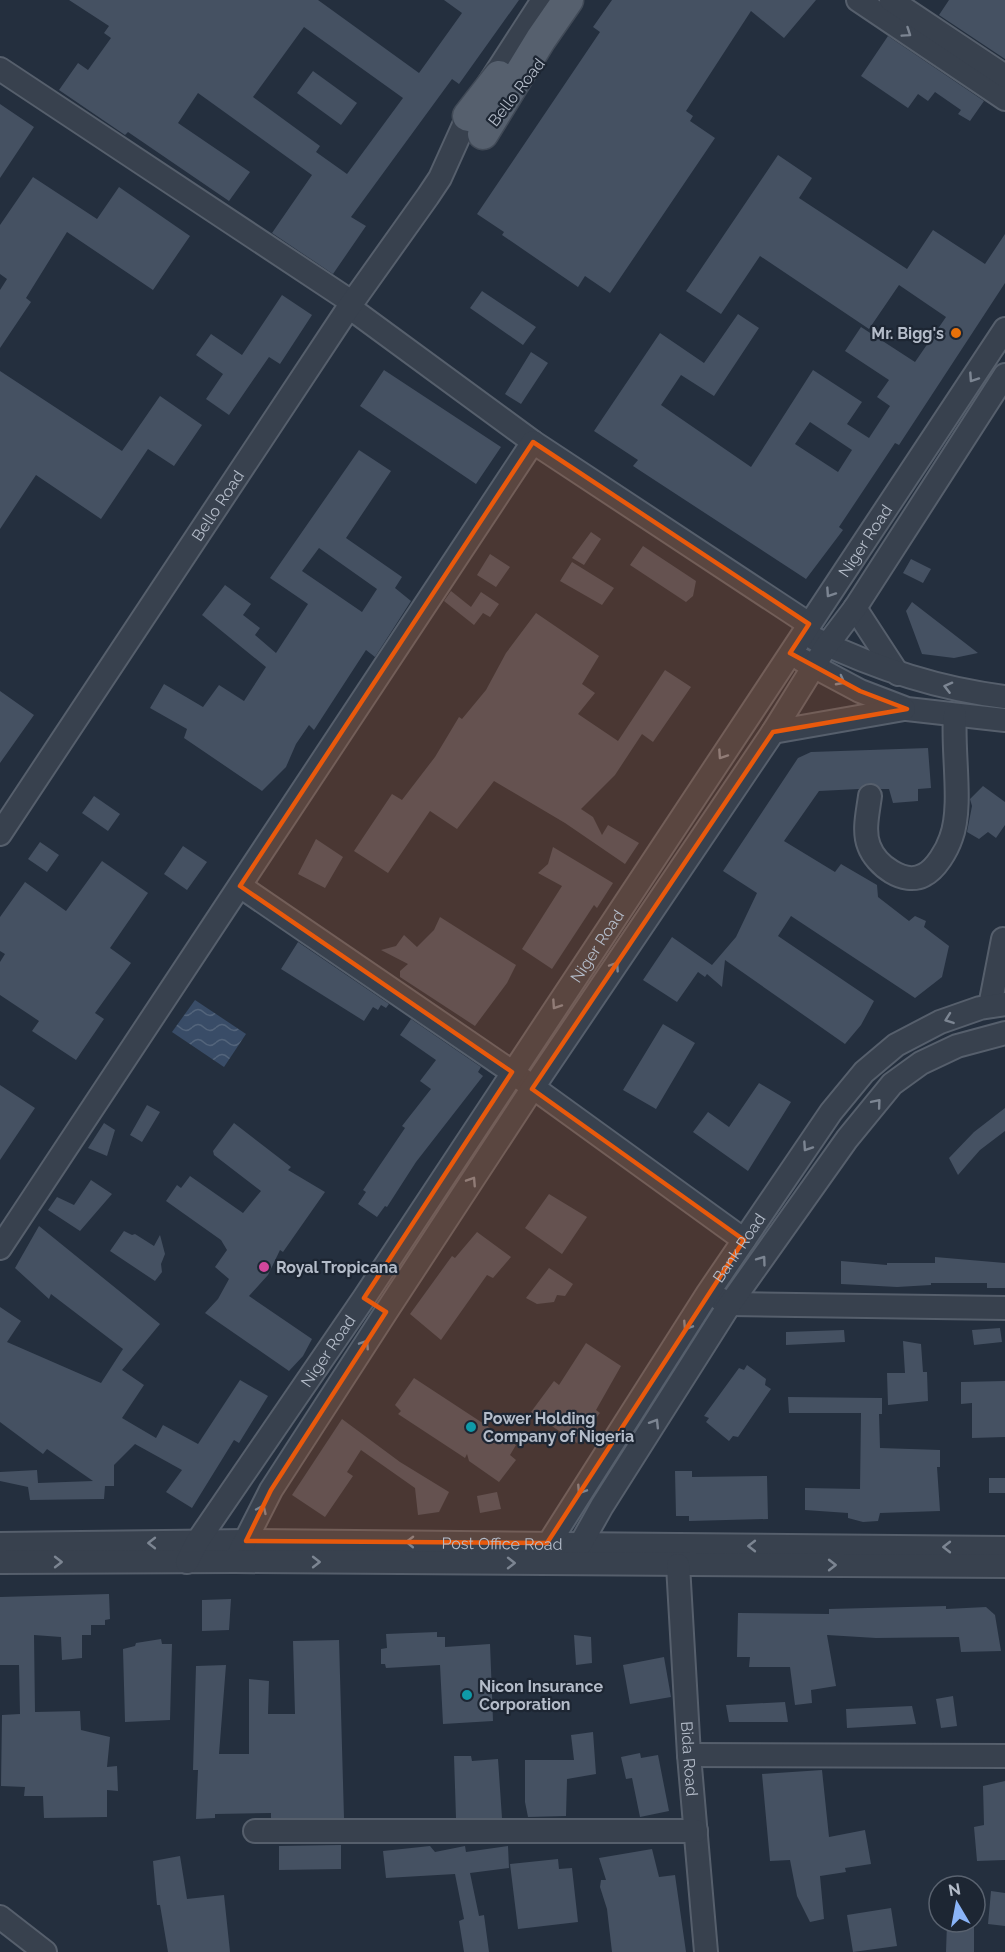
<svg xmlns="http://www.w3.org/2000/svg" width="1005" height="1952" font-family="Raleway,sans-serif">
<defs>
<pattern id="water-waves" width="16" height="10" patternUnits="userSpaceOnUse" patternTransform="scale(1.5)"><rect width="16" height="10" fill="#394c67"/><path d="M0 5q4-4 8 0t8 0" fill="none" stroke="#53647b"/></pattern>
</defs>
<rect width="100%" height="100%" fill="#242f3e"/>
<path fill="url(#water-waves)" d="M195,1000L246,1034L224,1067L172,1032Z"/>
<path fill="#455162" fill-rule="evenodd" d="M69,0H318L419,73L462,13L444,0H519L459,84L452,79L351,217L366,226L333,274L272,233L312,175L198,93L178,123L250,172L229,201L128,132L125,135L59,90L78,63L88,70L111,38L104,33L109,26ZM304,27L403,98L347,174L316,152L320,146L253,97Z
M612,0H816L784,38L751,11L686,111L693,116L690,121L715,138L610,293L585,276L578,287L502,235L504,232L477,214L600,32L593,27Z
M949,0H1005V59L939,15Z
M888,36L984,101L970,121L958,114L961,110L935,92L928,101L918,94L908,108L861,76Z
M313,71L357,103L341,125L297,93Z
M0,104L34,127L0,178Z
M778,155L812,178L799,198L907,269L933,230L985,264L1005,234V283L899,445L895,443L839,527L843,530L806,579L633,466L638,460L594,431L660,333L704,363L738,314L759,328L714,396L681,375L661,405L751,467L813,370L862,402L847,424L869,438L890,406L877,397L889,380L845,351L861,327L915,362L946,317L899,285L869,329L760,256L721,314L686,291ZM810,422L852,450L838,472L795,444Z
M33,177L97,219L119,187L190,236L153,290L67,232L26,298L31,302L0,348V290L7,279L0,274V225Z
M482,291L536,327L523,345L470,308Z
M282,295L312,315L280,364L269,357L229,415L206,399L223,374L196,355L211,334L242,355Z
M531,352L548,363L521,404L505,394Z
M384,370L501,447L476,484L360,406Z
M0,371L122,451L160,396L202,425L174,466L148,449L101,519L36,475L0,529Z
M359,450L391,471L346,538L402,577L395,588L411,601L375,657L366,650L314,730L309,725L296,744L286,767L262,791L184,738L187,729L150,708L164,684L203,707L219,685L244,701L266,667L202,615L225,585L251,604L243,615L260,628L255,635L276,653L308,604L270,578ZM319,548L377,589L362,612L302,571Z
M591,532L601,539L584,565L572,558Z
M643,546L696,581L693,596L686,602L630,565Z
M490,554L510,567L496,587L477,575Z
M911,559L931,569L923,583L903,573Z
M572,562L614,588L602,605L560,581Z
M451,591L471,607L481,592L499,604L490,617L483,613L474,625L444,601Z
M912,602L978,653L954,658L922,654L906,611Z
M536,613L599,656L582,684L595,693L578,714L618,741L665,670L691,687L653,742L642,734L615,775L581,809L593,817L602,835L608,825L639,843L625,864L565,823L494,781L457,829L430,811L388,873L354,851L392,794L402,800L435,757L459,717L462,719L486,690L506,653Z
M0,691L34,715L0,763Z
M928,748L931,788L918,789V801L893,803L889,789H881L871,783L859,789L819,791L784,841L835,872L841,864L877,885L878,897L909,921L915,916L926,921L924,927L949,946L942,977L915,998L791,916L778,936L874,1001L861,1025L845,1044L725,960L722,987L707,974L705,977L698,972L677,1002L643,980L672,937L712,965L736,937L757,893L723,871L798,758L811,752Z
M983,786L1005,802V825L996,838L988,832L979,839L967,832L972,806L970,799Z
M94,796L120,814L108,831L82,813Z
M316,839L343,857L325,888L298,874Z
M40,842L59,855L47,872L28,859Z
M183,846L207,862L187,890L164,874Z
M553,847L613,883L597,908L594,905L552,969L522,949L562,886L538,873L548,864Z
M102,861L148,893L110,948L131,963L95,1013L104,1019L76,1060L32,1031L39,1021L0,995V962L5,954L0,951V917L25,882L66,911Z
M440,917L516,965L507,983L475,1026L400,977V971L408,964L381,950L396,946L404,935L417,947L434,930Z
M298,942L389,1004L386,1008L381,1005L378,1010L373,1007L364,1021L281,969Z
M411,1019L481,1067L478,1072L483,1076L416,1162L387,1207L385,1206L377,1217L358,1204L366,1192L363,1190L405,1128L402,1126L431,1089L420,1081L436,1060L400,1035Z
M663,1024L695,1043L656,1109L623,1090Z
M759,1083L791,1102L748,1171L693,1132L708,1112L729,1127Z
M0,1085L35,1108L0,1160Z
M147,1105L160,1112L142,1142L130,1135Z
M1005,1108V1131L980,1150L958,1175L949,1158L974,1132Z
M104,1123L115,1130L107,1156L88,1148Z
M234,1123L291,1167L288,1170L325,1192L283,1252L280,1250L268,1275L249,1296L312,1339L303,1356L289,1371L205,1313L218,1299L229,1279L215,1267L227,1250L221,1240L166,1201L177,1185L181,1188L190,1176L243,1213L261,1191L214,1155L213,1151Z
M91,1180L112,1194L80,1231L48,1210L57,1197L74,1205Z
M549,1194L587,1217L562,1254L525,1228Z
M39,1226L160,1324L122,1370L144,1385L122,1418L156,1438L163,1425L198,1444L240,1380L268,1396L239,1443L234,1440L192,1508L166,1492L182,1470L135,1444L114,1465V1486H105L104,1499L30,1500L28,1487L0,1481V1472L37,1470L38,1483L93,1481L47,1449L43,1454L0,1422V1307L21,1321L7,1342L101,1383L123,1349L51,1294L49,1299L15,1268Z
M124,1231L132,1235L135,1234L154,1246L160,1235L165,1254L161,1264L162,1272L155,1281L110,1251Z
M477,1232L511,1257L493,1278L487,1275L441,1340L410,1314L452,1256L455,1258Z
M935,1257L1005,1263V1288H987V1283H931V1285L897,1287L841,1284V1261L887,1265V1263H935Z
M549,1268L573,1284L565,1296L557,1295L554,1302L537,1304L526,1298Z
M1000,1328L1002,1342L974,1345L972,1330Z
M844,1330L845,1342L786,1345V1332Z
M903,1341L921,1344L923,1372H927L928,1401L888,1405L887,1373H905Z
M586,1343L621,1366L596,1410L600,1413L577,1443L531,1412L554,1381L559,1385Z
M747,1365L766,1379L765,1385L771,1389L738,1437L733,1436L729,1441L706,1422L709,1418L704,1416L739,1368L744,1370Z
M414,1378L516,1445L510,1455L516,1460L499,1482L469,1461L467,1454L465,1458L398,1414L401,1411L395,1405Z
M1005,1381V1437L972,1438V1403L961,1404V1382Z
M788,1397L882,1398V1414H879L880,1448L940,1450V1467H937L940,1511L880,1513L878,1521L863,1522L848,1518V1513L805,1510V1488L860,1489L861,1413H789Z
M342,1419L400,1462L449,1492L439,1512L418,1515L415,1488L361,1450L347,1472L353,1476L325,1517L292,1495Z
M675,1471H692V1477L767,1476L768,1519L689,1521V1516H676Z
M989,1478H1005V1493H989Z
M497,1492L501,1509L480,1513L477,1496Z
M109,1594L110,1619L105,1620V1625H91V1635H82V1658L62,1660L61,1637L34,1635L35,1712L80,1711L81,1730L110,1737L107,1767L117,1766L118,1791L107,1790V1817L44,1818L43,1796H24L25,1787L1,1786L2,1715L20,1714L19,1665H0V1597Z
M231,1599L229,1630L202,1631V1600Z
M946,1606V1609L986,1607L995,1615L1001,1651L961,1652L959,1637L876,1638L827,1635L836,1686L811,1690L812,1703L795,1705L790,1667H749L750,1657H737L738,1613L829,1614V1609Z
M437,1632V1637H445V1647L490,1644L493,1721L443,1724L440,1665L386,1668L385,1664H381V1649L387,1648L386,1634Z
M574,1635L591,1637L592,1663L576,1665Z
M161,1639L162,1644H172L170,1720L125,1722L123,1649L135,1646L136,1643Z
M339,1640L344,1818H271V1813L215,1814V1818L196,1819L198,1770H193L196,1666L226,1665L219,1754H249V1679L269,1681L268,1714H295L293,1641Z
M664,1657L671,1697L630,1704L623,1665Z
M953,1696L957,1726L941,1728L936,1699Z
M785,1702L788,1722H729L726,1705Z
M912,1706L916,1724L847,1728L846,1709Z
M593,1732L596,1774L567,1779L566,1816L528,1817L525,1802V1760H574L571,1735Z
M640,1753L641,1758L658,1755L669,1811L640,1817L632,1778L626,1779L621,1757Z
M454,1756H471L472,1761L498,1759L502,1818H456Z
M822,1770L829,1837L865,1830L871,1864L845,1868L846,1872L820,1876L824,1919L810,1922L797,1896L790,1860L770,1861L762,1774Z
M1005,1781V1860L977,1861L974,1827L984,1825L983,1786Z
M341,1845V1869L279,1870V1846Z
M430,1846L435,1852L465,1846L466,1852L508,1846L509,1868L470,1873L479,1916L484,1915L489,1952H464L459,1921L464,1919L455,1874L386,1878L383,1851Z
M652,1849L659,1877L675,1875L686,1952H612L607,1909L600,1887L601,1880H606L599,1858Z
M180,1856L187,1899L224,1895L230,1952H168L160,1905H157L153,1861Z
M558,1859L559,1869L572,1868L578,1922L518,1929L510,1864Z
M991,1891L1005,1893V1926L988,1924Z
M891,1908L897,1946L853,1952L847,1915Z
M974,1922V1952H946L947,1923Z"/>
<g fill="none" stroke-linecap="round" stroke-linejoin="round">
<g stroke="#565f6c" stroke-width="26">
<g id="minor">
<path d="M858,0L1005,99"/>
<path d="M891,0L1005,76"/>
<path d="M0,69L353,303"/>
<path d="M349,307L533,442L809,624"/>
<path d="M855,608L898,674"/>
<path d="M815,639C875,668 939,689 1005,697"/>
<path d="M802,660L860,691L907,709L1005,720"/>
<path d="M773,732L904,709"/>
<path d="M870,796C868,812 863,831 869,846C876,865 904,886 924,875C936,869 947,850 951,838C963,807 952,751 955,715"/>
<path id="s1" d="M0,834L349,307L428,196L440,178L468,116L543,0"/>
<path d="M240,886L512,1072L744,1240"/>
<path d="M990,1006L1003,939"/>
<path d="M0,1248L533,442"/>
<path d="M720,1299L730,1304L1005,1308"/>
<path id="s2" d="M0,1544L246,1541L1005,1548"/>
<path id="s3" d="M542,1554L708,1293L831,1112L864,1072L896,1045L940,1022L980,1008L1005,1004"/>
<path d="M575,1554L602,1506L730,1304L847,1139L892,1084L921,1063L957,1046L1005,1033"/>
<path d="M235,1561L271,1490L386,1312L532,1089L773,732L827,645L855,608L1005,375"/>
<path d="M0,1562L235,1561L1005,1566"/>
<path id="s4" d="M187,1562L197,1542L364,1298L1005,329"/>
<path id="s5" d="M678,1565L689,1755L706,1952"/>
<path d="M689,1755L1005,1756"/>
<path d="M255,1831H696"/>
<path d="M0,1917L45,1952"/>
</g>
</g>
<g stroke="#414a57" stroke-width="33">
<path id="major" d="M468,116L499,76
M483,134L541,39L568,0"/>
</g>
<use href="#minor" stroke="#38414e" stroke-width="22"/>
<use href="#major" stroke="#56606e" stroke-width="30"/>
</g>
<defs><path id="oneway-chevron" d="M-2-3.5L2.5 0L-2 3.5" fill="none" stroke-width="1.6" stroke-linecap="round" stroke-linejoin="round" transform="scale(1.5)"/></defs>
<g stroke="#7c8592">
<use href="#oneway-chevron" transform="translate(907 33) rotate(34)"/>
<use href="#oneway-chevron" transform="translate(973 378) rotate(124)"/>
<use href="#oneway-chevron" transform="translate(830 593) rotate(124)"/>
<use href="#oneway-chevron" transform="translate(841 681) rotate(28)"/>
<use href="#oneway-chevron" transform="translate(948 687) rotate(-166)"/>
<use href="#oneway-chevron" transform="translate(722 755) rotate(124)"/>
<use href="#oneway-chevron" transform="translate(615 966) rotate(-56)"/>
<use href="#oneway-chevron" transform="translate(556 1005) rotate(124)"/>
<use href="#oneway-chevron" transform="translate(949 1019) rotate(160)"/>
<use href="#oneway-chevron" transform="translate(877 1103) rotate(-50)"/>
<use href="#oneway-chevron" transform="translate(807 1147) rotate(124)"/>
<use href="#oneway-chevron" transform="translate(472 1181) rotate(-57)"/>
<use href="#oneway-chevron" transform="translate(762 1260) rotate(-54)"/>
<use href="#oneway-chevron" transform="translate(687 1326) rotate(123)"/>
<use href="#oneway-chevron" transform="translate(365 1344) rotate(-57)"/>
<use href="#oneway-chevron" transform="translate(655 1423) rotate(-58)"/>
<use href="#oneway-chevron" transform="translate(581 1490) rotate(123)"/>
<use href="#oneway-chevron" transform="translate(262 1509) rotate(-65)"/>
<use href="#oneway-chevron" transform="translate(410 1542) rotate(-179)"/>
<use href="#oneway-chevron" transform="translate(152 1543) rotate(180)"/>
<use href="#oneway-chevron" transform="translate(752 1546) rotate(-180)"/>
<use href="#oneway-chevron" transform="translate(947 1547) rotate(-180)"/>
<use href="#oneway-chevron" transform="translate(58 1562)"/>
<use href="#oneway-chevron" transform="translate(316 1562)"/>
<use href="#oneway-chevron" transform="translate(511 1563)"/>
<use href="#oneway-chevron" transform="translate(832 1565)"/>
</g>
<path fill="#e8590c" fill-opacity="0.2" stroke="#e8590c" stroke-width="4.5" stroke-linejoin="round" d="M533,442L809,624L790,653L860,691L907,709L773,732L532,1089L744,1240L547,1543L246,1541L271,1490L386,1312L364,1298L512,1072L240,886Z"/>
<circle fill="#e8710a" stroke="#1d2633" stroke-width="2" cx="956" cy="333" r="6"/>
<circle fill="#d1479c" stroke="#1d2633" stroke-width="2" cx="264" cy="1267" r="6"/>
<g fill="#0f9aa8" stroke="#1d2633" stroke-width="2">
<circle cx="471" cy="1427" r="6"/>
<circle cx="467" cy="1695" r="6"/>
</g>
<g text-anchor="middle" stroke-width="4.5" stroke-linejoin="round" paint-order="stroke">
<g font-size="16" fill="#b4bcc9" stroke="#1d2633">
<text transform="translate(516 92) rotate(-52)" y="6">Bello Road</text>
<text dy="6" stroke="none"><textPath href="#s1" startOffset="394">Bello Road</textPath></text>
<text dy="6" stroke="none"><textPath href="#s4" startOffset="1226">Niger Road</textPath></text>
<text dy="6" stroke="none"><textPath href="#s4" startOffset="740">Niger Road</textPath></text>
<text dy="6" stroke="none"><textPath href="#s3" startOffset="364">Bank Road</textPath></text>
<text dy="6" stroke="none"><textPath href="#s4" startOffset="254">Niger Road</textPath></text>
<text dy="6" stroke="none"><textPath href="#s2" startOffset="502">Post Office Road</textPath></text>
<text dy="6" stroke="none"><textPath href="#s5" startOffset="194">Bida Road</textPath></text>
</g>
<g font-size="16" font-weight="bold" fill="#b4bcc9" stroke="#1d2633" text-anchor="start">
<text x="944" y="339" text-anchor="end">Mr. Bigg's</text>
<text x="276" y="1273">Royal Tropicana</text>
<text x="483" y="1424">Power Holding<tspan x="483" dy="18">Company of Nigeria</tspan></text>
<text x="479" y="1692">Nicon Insurance<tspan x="479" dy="18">Corporation</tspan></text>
</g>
</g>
<g transform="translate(957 1904) rotate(350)"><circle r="28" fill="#1d2633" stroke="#59626f" stroke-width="1.5"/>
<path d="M0-4.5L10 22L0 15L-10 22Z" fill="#8ab4f8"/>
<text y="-9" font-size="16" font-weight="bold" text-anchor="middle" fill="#b4bcc9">N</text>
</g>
</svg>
